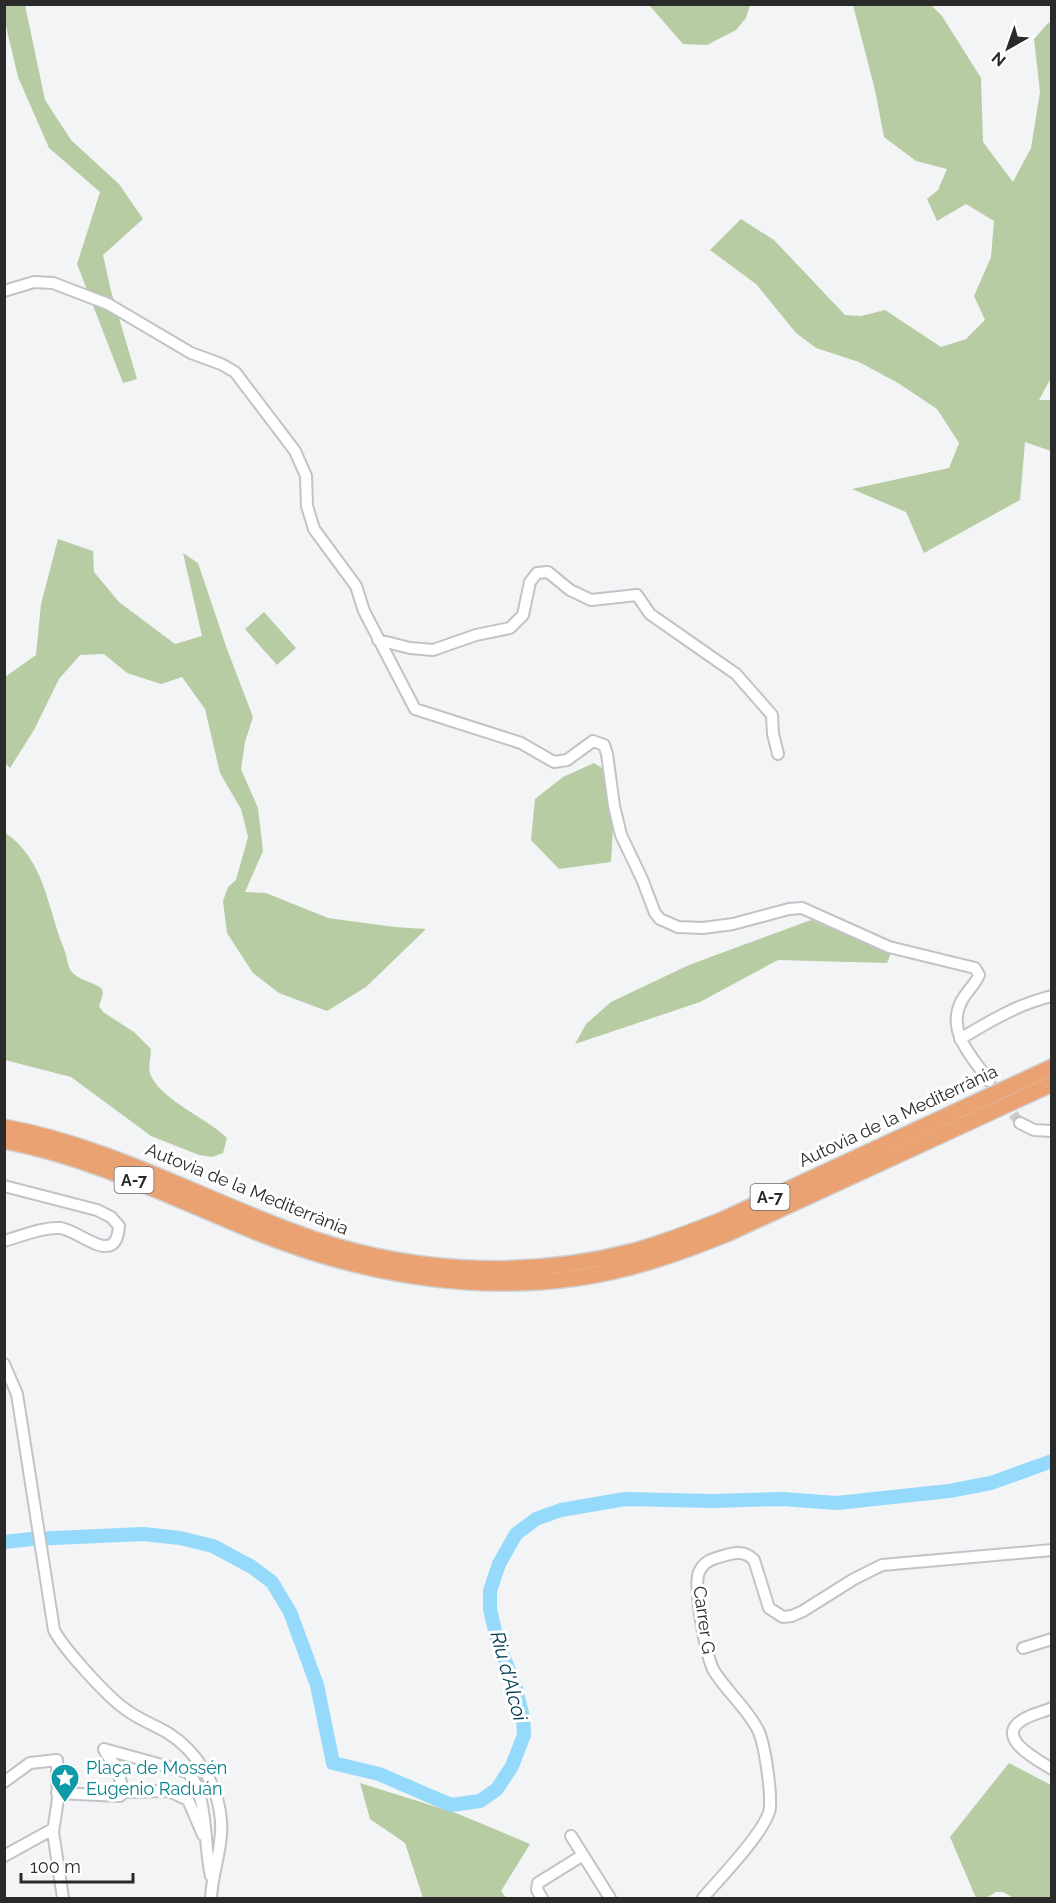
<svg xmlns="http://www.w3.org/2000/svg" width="1056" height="1903" font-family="Raleway,sans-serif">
<rect width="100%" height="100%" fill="#f2f4f6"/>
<path fill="#b7cca3" d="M4,5H25L45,100L71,140L119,184L143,219L103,255L111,291L137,379L123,383L77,264L100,192L49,148L18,77L5,22Z
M649,5H648H750L746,18L736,30L707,45L683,44Z
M853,5H931L942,16L981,78L983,142L1013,182L1031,148L1040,92L1034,39L1049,22L1051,26L1052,376L1039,400H1051V451L1025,442L1020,500L924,553L906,512L852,489L949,468L959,443L937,409L898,383L859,362L816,348L796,333L756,284L710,250L741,219L774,240L845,315L861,316L885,310L941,347L966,339L985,320L974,296L991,257L994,221L966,204L937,221L927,199L938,190L947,169L916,161L884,137L875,90Z
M58,539L93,551L94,572L119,602L175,644L202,636L183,553L198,563L227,649L253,717L245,742L241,769L258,808L263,851L245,892L266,893L328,918L394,927L426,929L366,987L327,1011L279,993L253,973L227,933L223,901L228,887L236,880L248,837L241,809L220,773L205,709L182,677L161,684L127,673L104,654L80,655L59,679L34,730L10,768L5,763V677L36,655L41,604Z
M264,612L296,648L277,665L245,629Z
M594,763L616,777L611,862L559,869L531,840L535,799L563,777Z
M4,832C45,859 47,907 64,949C67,955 67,965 71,971C79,981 93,981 102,989L103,994L99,1006L103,1012L134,1032L151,1049C151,1058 147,1067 151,1076C164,1102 207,1118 227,1138L223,1153L212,1157L199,1155L151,1136L71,1077L5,1060Z
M811,920L891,953L887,963L778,960L700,1002L575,1044L586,1024L611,1002L689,965Z
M1009,1763L1051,1785V1898H1014L1003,1892H996L986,1898H976L950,1837Z
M360,1783L456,1813L530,1844L501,1891L506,1898H423L405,1843L370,1819Z"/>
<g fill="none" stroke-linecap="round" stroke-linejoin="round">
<path stroke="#95d9fb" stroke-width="14" d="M4,1542L32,1539L143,1534L180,1538L213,1546L252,1567L272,1582L290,1612L317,1685L333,1763L379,1774L451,1805L480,1801L497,1789L512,1766L524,1735L523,1717L515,1685L497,1640L490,1609V1591L499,1564L516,1534L536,1519L561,1510L625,1499L712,1501L782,1499L837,1503L949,1491L991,1483L1052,1461"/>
<path stroke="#cacccd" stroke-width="10" stroke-dasharray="10 5" stroke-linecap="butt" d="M1004,1102L1020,1123"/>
<g stroke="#c2c3c6" stroke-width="14">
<path id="minor" d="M4,291L34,282L53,283L108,304L191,353L221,364L235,372L295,451L306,476L307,506L314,529L356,586L364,611L415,709L521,743L554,762L567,760L593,741L604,745L607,754L614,806L621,835L642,879L655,913L660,919L678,927L703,928L733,924L789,909L802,908L889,947L975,968L979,975C975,985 966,992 961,1002C946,1032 973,1058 989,1081
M378,640L410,648L433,650L476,635L510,628L523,615L530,582L537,573L548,572L570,590L591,600L637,595L650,614L736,674L772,715L773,734L778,754
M960,1039C990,1021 1018,1004 1052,996
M1020,1123L1034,1130L1052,1131
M4,1186L97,1210L111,1217L119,1226C116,1269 80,1230 60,1228C42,1227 22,1236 4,1241
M4,1364L17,1394L54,1630C63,1648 110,1700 128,1711C140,1720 155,1725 168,1733C197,1751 219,1787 221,1821C223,1847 212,1873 211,1898
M1023,1648L1052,1639
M1052,1708C1043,1712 1032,1714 1024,1719C992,1737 1038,1760 1052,1769
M104,1749L187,1772C208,1788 204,1851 211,1876
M104,1749C107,1757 112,1760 116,1767C119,1774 121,1784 124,1792
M4,1782L30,1763L57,1760L58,1799L53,1832L63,1898
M57,1793L120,1796L124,1792L169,1791L188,1800L203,1835
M571,1836L610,1898
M4,1856L53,1829
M542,1898L537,1890L538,1883L583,1855
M703,1898C718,1880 769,1828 770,1807C771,1790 765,1744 758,1730C747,1708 727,1692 714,1671C706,1657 693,1586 699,1572C702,1565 709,1560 716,1558C729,1554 743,1548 754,1560L769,1608L783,1617L792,1616L803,1611L854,1579L882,1565L1052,1550"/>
</g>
<g stroke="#d0d0d0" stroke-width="18">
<path id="highway" d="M4,1127C107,1146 197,1196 294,1232C402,1273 522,1280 634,1251C665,1242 694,1231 724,1219L1052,1067
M4,1141C93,1158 173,1198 256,1232C357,1273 468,1293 577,1278C629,1271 680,1253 729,1233L1052,1084"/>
</g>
<use href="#minor" stroke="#fff" stroke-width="10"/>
<use href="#highway" stroke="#eba272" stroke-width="15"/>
</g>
<defs>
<g id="sight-pin" transform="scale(1.5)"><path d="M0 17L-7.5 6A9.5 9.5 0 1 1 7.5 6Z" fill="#0f9aa8" stroke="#fff"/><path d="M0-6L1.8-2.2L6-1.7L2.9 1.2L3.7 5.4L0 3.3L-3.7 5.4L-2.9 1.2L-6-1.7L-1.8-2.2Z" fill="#fff"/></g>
</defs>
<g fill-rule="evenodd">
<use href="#sight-pin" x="65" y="1778"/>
</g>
<g text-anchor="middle" stroke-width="6" stroke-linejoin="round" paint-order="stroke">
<g fill="#fff" stroke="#6a6a6b" stroke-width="1.5">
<rect x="114.5" y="1167" width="39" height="26" rx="4.5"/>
<rect x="750.5" y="1184" width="39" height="26" rx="4.5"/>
</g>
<g font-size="16" font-weight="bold" fill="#2a2a2b">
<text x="134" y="1186">A-7</text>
<text x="770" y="1203">A-7</text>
</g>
<g font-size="18" fill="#2a2a2b" stroke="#fff">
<text transform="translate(898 1116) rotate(-25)" y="6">Autovia de la Mediterrània</text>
<text transform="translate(247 1189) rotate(22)" y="6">Autovia de la Mediterrània</text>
<text transform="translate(704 1620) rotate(82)" y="6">Carrer G</text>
</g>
<g font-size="18" fill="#0d838f" stroke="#fff" text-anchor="start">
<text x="86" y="1774">Plaça de Mossén<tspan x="86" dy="21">Eugenio Raduán</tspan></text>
</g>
<g font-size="20" font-style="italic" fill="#003b51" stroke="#fff">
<text transform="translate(509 1676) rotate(75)" y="7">Riu d'Alcoi</text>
</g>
</g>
<rect width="1056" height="1903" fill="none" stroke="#2a2a2b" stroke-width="12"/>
<g transform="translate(1008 48) rotate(220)" stroke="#ffffff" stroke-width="4.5" paint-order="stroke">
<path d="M0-4.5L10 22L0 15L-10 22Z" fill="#2a2a2b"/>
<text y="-9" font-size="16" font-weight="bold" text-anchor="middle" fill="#2a2a2b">N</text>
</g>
<path d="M21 1873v9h112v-9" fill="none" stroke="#2a2a2b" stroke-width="3"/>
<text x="30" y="1873" font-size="18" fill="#2a2a2b" stroke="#ffffff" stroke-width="4.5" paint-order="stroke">100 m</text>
</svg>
